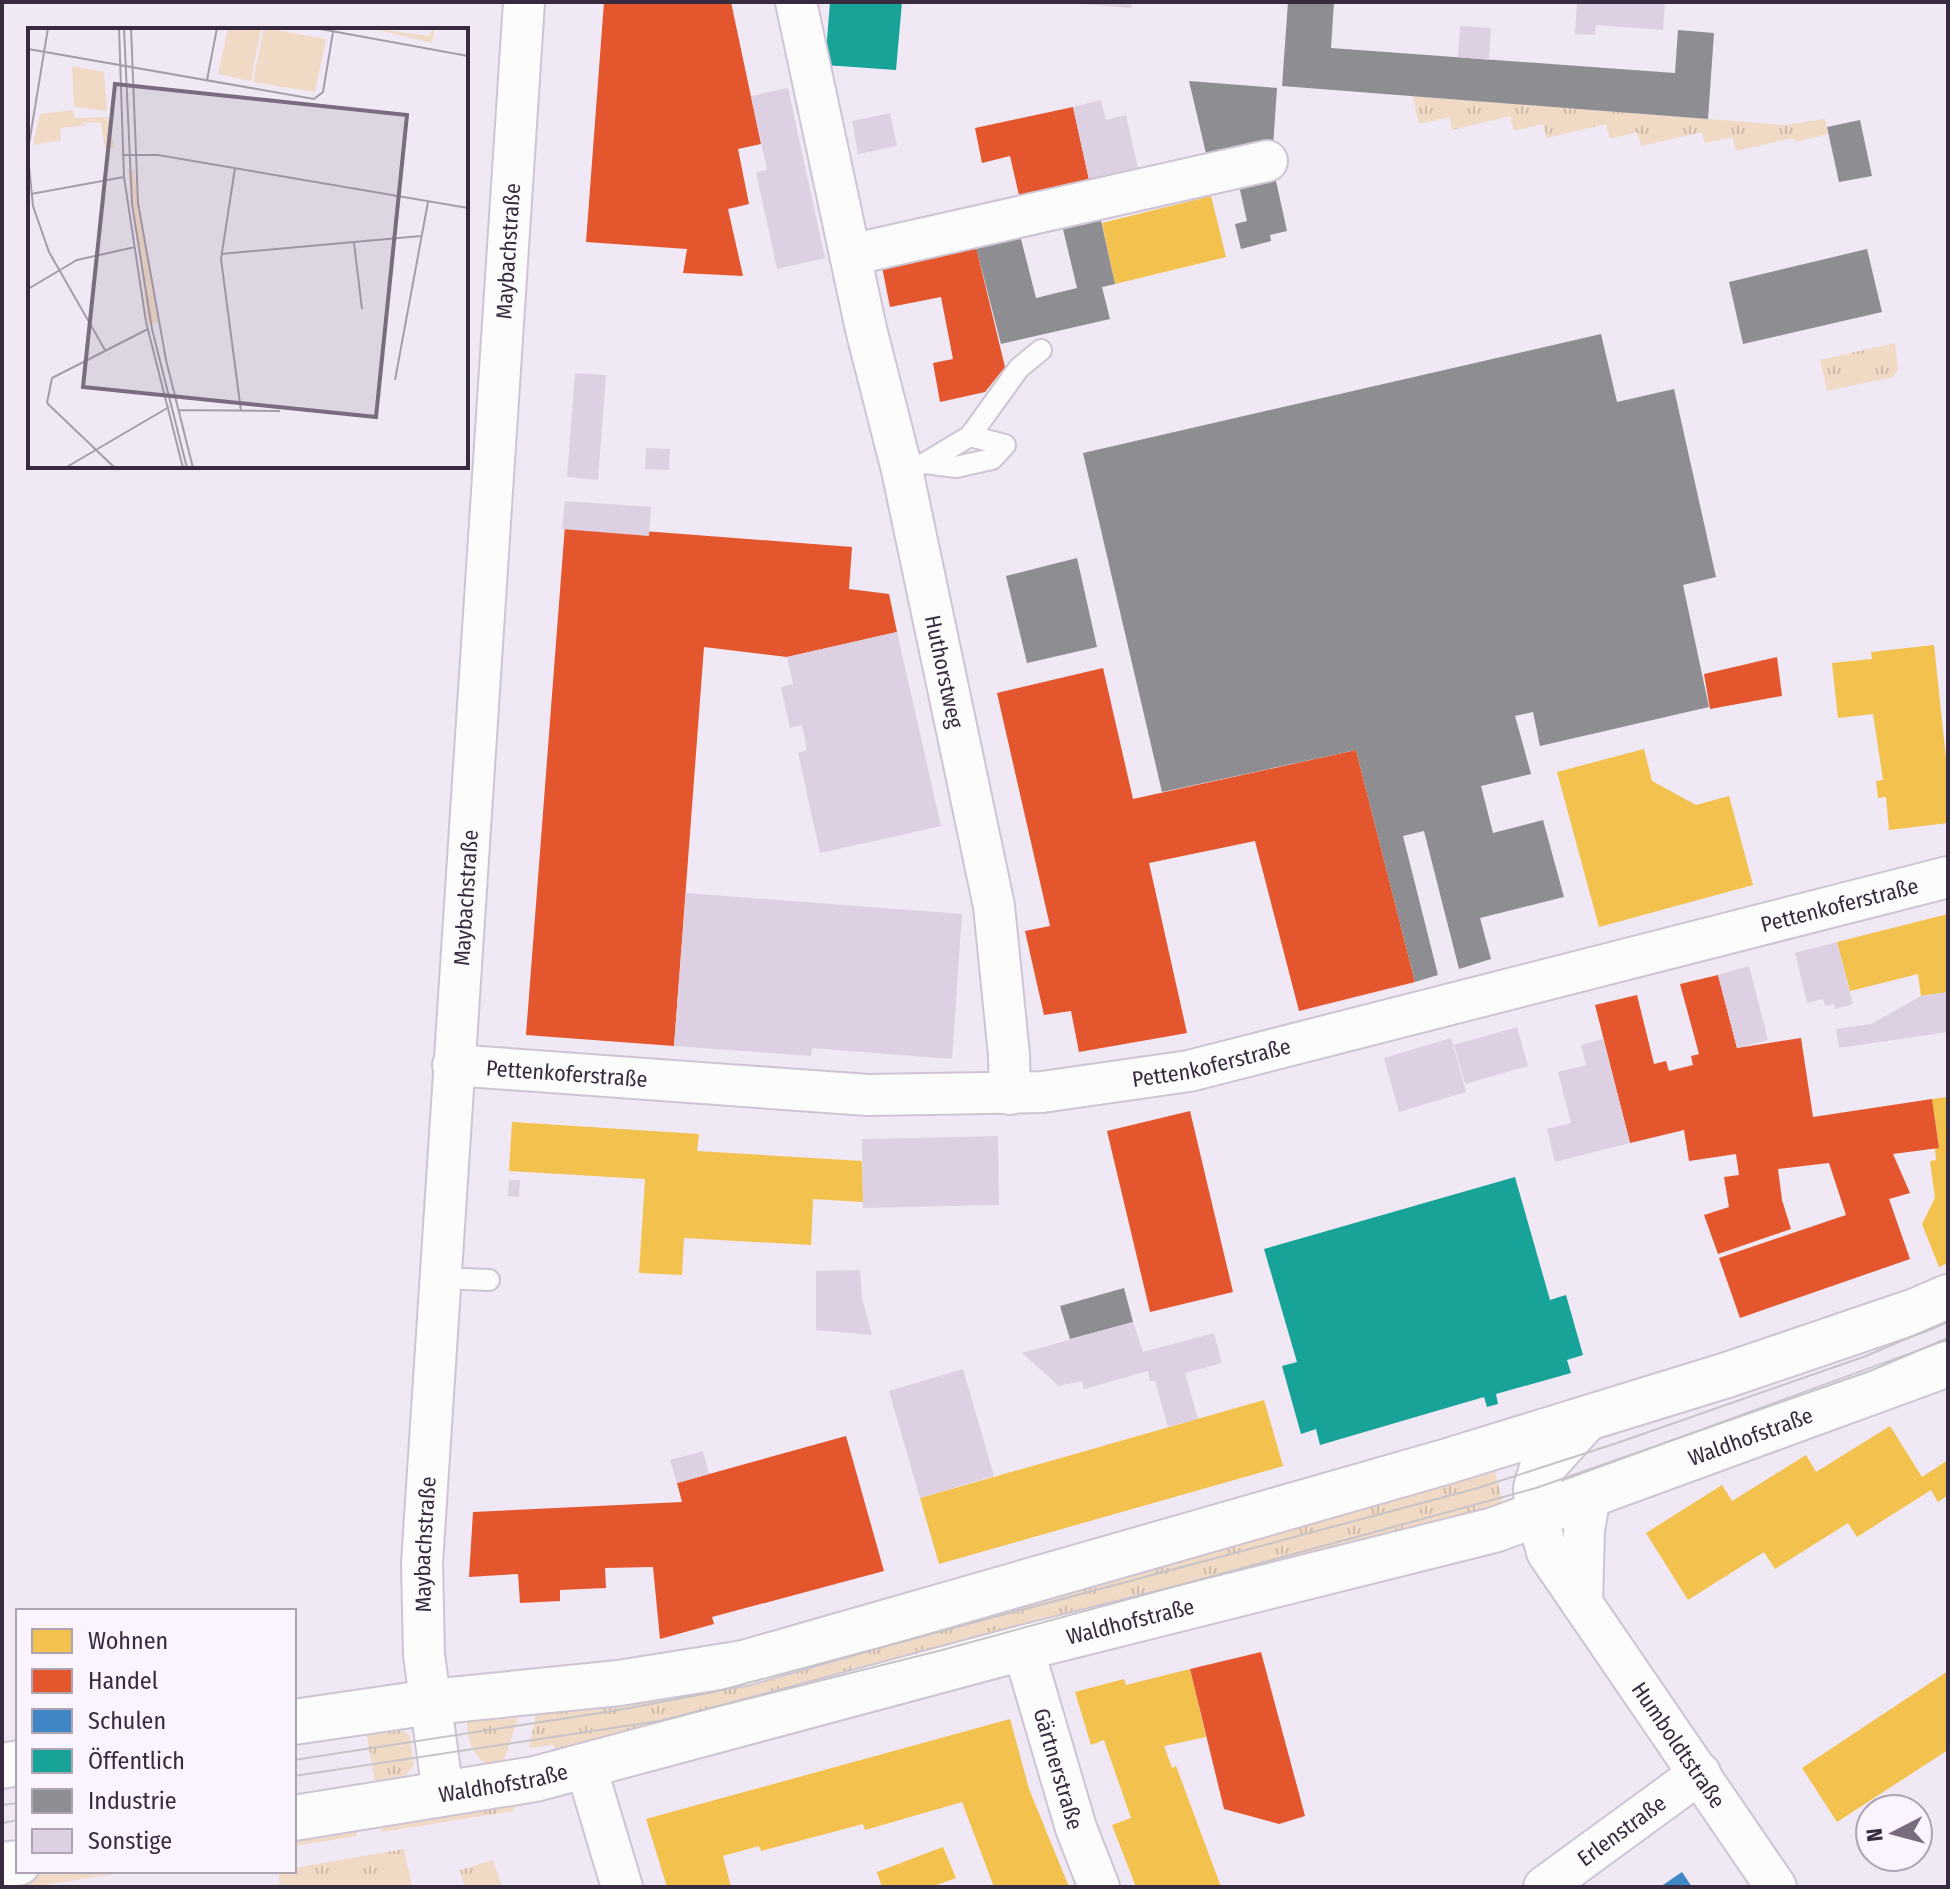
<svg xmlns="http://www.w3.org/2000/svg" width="1950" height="1889" font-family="'Fira Sans Condensed',sans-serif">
<defs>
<pattern id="grass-tufts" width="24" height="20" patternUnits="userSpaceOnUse" patternTransform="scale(2)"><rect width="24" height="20" fill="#f0dac5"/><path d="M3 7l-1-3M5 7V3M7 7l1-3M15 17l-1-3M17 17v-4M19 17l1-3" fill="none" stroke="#cfbbaa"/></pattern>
</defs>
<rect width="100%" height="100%" fill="#f0e8f4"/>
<path fill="url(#grass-tufts)" d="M1413,96L1786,125L1825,119L1828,134L1795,142L1793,138L1736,151L1732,137L1705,143L1702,132L1641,146L1637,132L1610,139L1606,124L1547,138L1543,124L1514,131L1510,116L1452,130L1449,117L1419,124Z
M1895,343L1898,369L1893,377L1827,391L1820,360Z
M1491,1455L1505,1513L559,1755L553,1745L529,1748L538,1704Z
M489,1707L491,1720L518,1718L503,1763L490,1767C471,1755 466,1737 467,1714Z
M394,1726L409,1735L414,1764L406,1775L375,1781L366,1730Z
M516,1804L513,1811L382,1832L380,1820Z
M355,1825L357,1836L294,1846V1834Z
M404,1849L412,1887H267L280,1884L278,1871H294V1868Z
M493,1860L502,1887H465L460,1870Z
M61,1871H133L32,1887H2V1880Z"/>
<path fill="#f2c14e" d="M1211,196L1226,257L1115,284L1102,223Z
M1934,645L1948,777V823L1889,830L1886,797L1878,798L1876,781L1883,780L1873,714L1838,718L1832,663L1872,659L1871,652Z
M1644,749L1652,781L1696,805L1729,796L1753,885L1599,927L1557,772Z
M1948,914V992L1921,996L1918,974L1850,991L1837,942Z
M1948,1097V1263L1939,1267L1922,1224L1935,1198L1930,1161L1936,1160L1935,1148H1939L1932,1099Z
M512,1122L699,1134L697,1151L862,1161L863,1202L813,1199L811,1245L684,1238L682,1275L639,1273L645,1179L509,1171Z
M1264,1400L1283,1466L939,1564L920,1498Z
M1890,1426L1922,1477L1948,1460V1495L1938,1502L1931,1490L1857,1537L1848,1523L1775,1569L1764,1552L1688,1600L1646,1533L1722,1485L1732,1501L1806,1455L1816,1472Z
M1190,1669L1206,1737L1164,1746L1172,1768L1176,1766L1221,1887H1136L1112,1825L1131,1818L1104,1740L1091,1745L1075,1692L1124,1679L1126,1685Z
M1948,1671V1750L1837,1822L1802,1768Z
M1010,1719L1029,1789L1069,1887H994L962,1802L865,1830L863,1824L761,1851L759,1846L723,1856L731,1887H667L646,1819Z
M943,1847L956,1878L931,1887H882L877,1872Z"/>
<path fill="#e4572e" d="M604,2H731L761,144L738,149L749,204L728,209L743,276L683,273L687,249L586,242Z
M1073,107L1091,189L1021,204L1010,156L982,163L975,128Z
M976,247L1005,367L985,392L940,402L933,363L953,359L941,297L890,307L882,267Z
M565,525L852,547L849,589L889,594L897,632L787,657L704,647L674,1046L526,1035Z
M1777,657L1782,696L1710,709L1704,674Z
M1103,668L1133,799L1356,750L1415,982L1299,1011L1255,841L1149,863L1187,1033L1079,1052L1071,1011L1044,1015L1025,931L1050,926L997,693Z
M1718,975L1737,1048L1801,1038L1813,1117L1932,1099L1939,1148L1893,1154L1910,1193L1889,1199L1910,1259L1740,1318L1719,1258L1846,1215L1829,1163L1778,1169L1782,1200L1791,1229L1718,1254L1704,1215L1729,1207L1724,1177L1739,1175L1736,1154L1689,1161L1684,1130L1630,1143L1595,1005L1637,995L1654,1064L1666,1061L1669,1071L1693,1065L1691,1056L1699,1054L1680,984Z
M1190,1111L1233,1292L1150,1312L1107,1131Z
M846,1436L884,1571L712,1617L714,1624L660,1639L653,1567L605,1568L606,1588L560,1590V1601L520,1603L518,1574L469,1577L473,1512L682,1502L677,1483Z
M1261,1652L1305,1816L1279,1824L1224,1809L1190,1669Z"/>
<path fill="#3f88c5" d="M1682,1872L1692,1887H1660Z"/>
<path fill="#17a398" d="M830,2H902L896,70L825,65Z
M1515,1177L1550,1300L1566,1295L1583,1355L1567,1360L1571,1373L1496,1394L1498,1404L1487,1407L1484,1397L1320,1445L1316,1429L1301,1434L1282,1366L1297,1362L1264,1249Z"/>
<path fill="#8d8d92" d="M1288,2H1334L1331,48L1675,73L1678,30L1714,33L1708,119L1282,86Z
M1189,81L1277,88L1273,147L1208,162Z
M1860,120L1872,176L1839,182L1827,127Z
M1274,172L1287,231L1270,235L1271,241L1241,249L1235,224L1247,221L1238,181Z
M1100,216L1115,284L1102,287L1110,319L1001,344L976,247L1020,235L1036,298L1077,288L1062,225Z
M1867,249L1882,312L1743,344L1729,282Z
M1601,334L1617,402L1674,389L1716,577L1683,585L1709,707L1540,746L1533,712L1515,716L1531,774L1481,786L1493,833L1543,820L1564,897L1480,918L1491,959L1459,969L1424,831L1403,836L1438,975L1415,982L1356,750L1162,792L1083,453Z
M1077,558L1097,647L1027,663L1006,576Z
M1124,1288L1133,1322L1070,1339L1060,1306Z"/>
<path fill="#ddd0e2" d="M1084,2H1132L1131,8L1083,4Z
M1577,2H1665L1663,30L1596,25L1595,35L1575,34Z
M1460,26L1491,28L1489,60L1458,57Z
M788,88L825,258L777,269L756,172L767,170L751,96Z
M1101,100L1106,120L1126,115L1139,173L1090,184L1073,107Z
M890,113L897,146L858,154L852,121Z
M575,373L606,375L598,480L567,477Z
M646,448L670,449L669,470L645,469Z
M565,501L651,507L649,536L562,529Z
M897,632L941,826L820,853L798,753L807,750L802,725L790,728L781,687L793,684L787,657Z
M686,893L962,914L952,1059L812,1048L811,1056L674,1046Z
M1837,942L1853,1004L1835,1009L1834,1004L1825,1006L1823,999L1807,1003L1795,953Z
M1749,966L1768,1040L1737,1048L1718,975Z
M1948,992V1032L1839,1048L1836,1029L1871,1024L1921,996Z
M1517,1027L1528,1066L1465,1084L1454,1045Z
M1451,1038L1466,1092L1399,1112L1384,1058Z
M1603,1039L1630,1143L1555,1162L1547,1129L1571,1123L1558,1072L1586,1065L1581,1045Z
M998,1136L999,1205L863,1208L862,1139Z
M509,1180H520L519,1197L508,1196Z
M860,1270L862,1298L872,1335L816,1330V1271Z
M1133,1322L1143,1352L1214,1333L1222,1363L1185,1373L1198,1419L1168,1427L1155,1381H1150L1148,1371L1084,1389L1082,1381L1059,1386L1022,1353Z
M963,1369L994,1476L920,1498L889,1391Z
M703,1451L709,1474L677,1483L670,1460Z"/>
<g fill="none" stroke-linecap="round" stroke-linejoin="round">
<g stroke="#cec4d4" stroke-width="24">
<path id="service" d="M925,463L956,467L992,459L1005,445L970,436
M902,470L925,463L970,436L1019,368L1041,350
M440,1278L489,1280"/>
</g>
<g stroke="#cec4d4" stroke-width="44">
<g id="minor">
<path id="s1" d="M796,2L866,329L902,470L994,906L1009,1055L1010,1094"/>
<path d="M850,255L1267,161"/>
<path id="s2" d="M453,1065L868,1095L1042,1092L1189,1071L1948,877"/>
<path id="s3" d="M1537,1515L1547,1552L1776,1887"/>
<path d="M1582,1603L1584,1530L1590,1495"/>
<path id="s4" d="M1023,1648L1076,1828L1099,1887"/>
<path d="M586,1767L622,1887"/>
<path id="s5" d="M443,1793L424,1655L422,1563L524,2"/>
<path id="s6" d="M1544,1887L1700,1773"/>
</g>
</g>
<g stroke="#cec4d4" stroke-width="48">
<g id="tertiary">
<path d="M1537,1515L1536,1488L1542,1468L1586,1419"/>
<path d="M294,1722L431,1702L619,1683L744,1663L1448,1461L1727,1375L1918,1310L1948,1297"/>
<path d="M2,1766L18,1763"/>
<path id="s7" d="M294,1818L535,1779L1023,1648L1494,1530L1948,1364"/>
<path d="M2,1865L18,1863"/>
</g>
</g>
<use href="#service" stroke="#fdfcfd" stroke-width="20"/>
<use href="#minor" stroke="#fdfcfd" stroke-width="40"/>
<use href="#tertiary" stroke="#fdfcfd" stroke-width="44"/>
<path stroke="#c6c4c8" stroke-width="2" d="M294,1760L613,1711L714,1692L1478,1488L1617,1443L1866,1356L1948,1321
M294,1776L659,1721L942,1650L1536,1488L1870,1371L1948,1338
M2,1805L18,1803
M2,1823L18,1820"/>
</g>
<g text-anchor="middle" stroke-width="8" stroke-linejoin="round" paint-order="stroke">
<g font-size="22" fill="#382a3f" stroke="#fbf3fe">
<text dy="8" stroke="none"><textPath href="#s5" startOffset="1546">Maybachstraße</textPath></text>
<text dy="8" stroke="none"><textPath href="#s1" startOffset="686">Huthorstweg</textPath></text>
<text dy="8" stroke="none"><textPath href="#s5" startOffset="898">Maybachstraße</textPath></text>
<text dy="8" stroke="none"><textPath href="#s2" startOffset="1410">Pettenkoferstraße</textPath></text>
<text dy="8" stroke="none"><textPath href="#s2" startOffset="762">Pettenkoferstraße</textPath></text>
<text dy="8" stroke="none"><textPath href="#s2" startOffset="114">Pettenkoferstraße</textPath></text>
<text dy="8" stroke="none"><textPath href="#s7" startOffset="1508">Waldhofstraße</textPath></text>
<text dy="8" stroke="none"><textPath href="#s5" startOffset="250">Maybachstraße</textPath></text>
<text dy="8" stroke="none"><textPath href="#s7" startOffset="860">Waldhofstraße</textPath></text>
<text dy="8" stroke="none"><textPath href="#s3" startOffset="272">Humboldtstraße</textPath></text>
<text dy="8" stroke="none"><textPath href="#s4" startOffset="126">Gärtnerstraße</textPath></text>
<text dy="8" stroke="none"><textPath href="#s7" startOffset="212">Waldhofstraße</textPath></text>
<text dy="8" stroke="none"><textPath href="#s6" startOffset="96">Erlenstraße</textPath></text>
</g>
</g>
<g transform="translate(28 28)">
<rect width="440" height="440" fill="#f0e8f4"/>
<path d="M236,0L298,11L287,64L225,54ZM343,0L400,8L407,0L404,15ZM44,82L47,90L80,89L86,120L77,121L73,95L29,93L12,86ZM100,141L106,143L130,295L120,296Z" fill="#f0dac5"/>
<path d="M200,0H233L223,53L190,46Z" fill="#f0dac5"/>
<path d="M44,38L76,44L79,83L46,79ZM12,86L29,93L47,91L59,97L32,100L33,112L5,117Z" fill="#f0dac5"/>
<path fill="none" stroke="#a69cac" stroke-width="2" d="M91,0L96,149L118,294L155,440M96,0L104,176L124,301L159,440M103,0L110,175L138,332L165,440M287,0L440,28M0,21L286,71L295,64L305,4M179,52L189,0M0,122L20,0M94,127H130L440,180M0,128L5,178L21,224L77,322M207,140L193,231L213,383M3,166L96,149M326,215L334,281M193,226L393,208M0,261L49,232L107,219M367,352L400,174M19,375L24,350L120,301M19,375L87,440M151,382L252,383M37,440L141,379"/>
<path fill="#786c7e" fill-opacity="0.15" stroke="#786c7e" stroke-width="4" d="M87,56L379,87L348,389L55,359Z"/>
<rect width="440" height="440" fill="none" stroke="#382a3f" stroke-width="4"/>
</g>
<rect width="1950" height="1889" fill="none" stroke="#382a3f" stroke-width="8"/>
<rect x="16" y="1609" width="280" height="264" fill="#fbf3fe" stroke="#ada3b2" stroke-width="2"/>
<rect x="32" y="1629" width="40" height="24" fill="#f2c14e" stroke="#ada3b2" stroke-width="2"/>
<text x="88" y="1649" font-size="24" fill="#382a3f">Wohnen</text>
<rect x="32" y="1669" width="40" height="24" fill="#e4572e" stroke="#ada3b2" stroke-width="2"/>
<text x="88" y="1689" font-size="24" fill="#382a3f">Handel</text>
<rect x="32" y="1709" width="40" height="24" fill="#3f88c5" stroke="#ada3b2" stroke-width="2"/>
<text x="88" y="1729" font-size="24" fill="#382a3f">Schulen</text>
<rect x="32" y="1749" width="40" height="24" fill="#17a398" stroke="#ada3b2" stroke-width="2"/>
<text x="88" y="1769" font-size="24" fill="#382a3f">Öffentlich</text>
<rect x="32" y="1789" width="40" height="24" fill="#8d8d92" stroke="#ada3b2" stroke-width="2"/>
<text x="88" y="1809" font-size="24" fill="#382a3f">Industrie</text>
<rect x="32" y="1829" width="40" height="24" fill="#ddd0e2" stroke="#ada3b2" stroke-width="2"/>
<text x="88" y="1849" font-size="24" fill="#382a3f">Sonstige</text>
<g transform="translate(1894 1833) rotate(264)"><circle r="38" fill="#fbf3fe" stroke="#ada3b2" stroke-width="2"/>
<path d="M0-6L14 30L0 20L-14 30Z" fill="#786c7e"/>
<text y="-12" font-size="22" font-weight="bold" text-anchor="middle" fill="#382a3f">N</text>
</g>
</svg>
